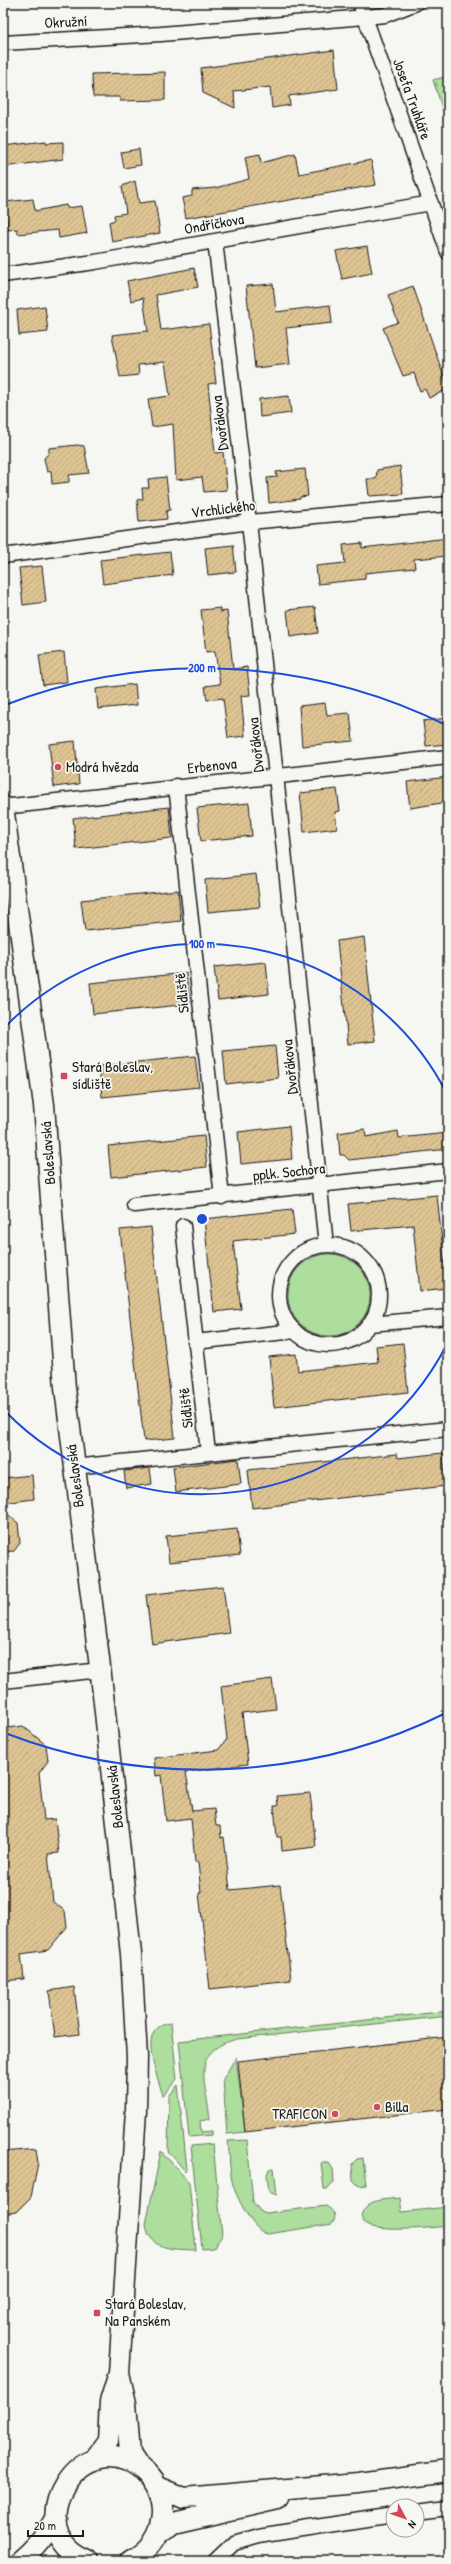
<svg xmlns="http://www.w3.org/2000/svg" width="451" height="2564" font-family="'Patrick Hand',sans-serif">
<defs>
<pattern id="cemetery-stones" width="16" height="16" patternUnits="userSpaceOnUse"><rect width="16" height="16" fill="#adde9e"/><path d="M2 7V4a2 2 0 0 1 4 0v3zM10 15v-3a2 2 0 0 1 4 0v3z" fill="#94be88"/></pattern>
<pattern id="building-hatch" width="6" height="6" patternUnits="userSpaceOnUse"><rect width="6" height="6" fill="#dec493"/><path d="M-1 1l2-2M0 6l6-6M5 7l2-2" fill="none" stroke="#bea87e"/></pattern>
</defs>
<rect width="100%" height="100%" fill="#f6f6f2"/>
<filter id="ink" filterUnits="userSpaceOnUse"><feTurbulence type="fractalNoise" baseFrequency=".025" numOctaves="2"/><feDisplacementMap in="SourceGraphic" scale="8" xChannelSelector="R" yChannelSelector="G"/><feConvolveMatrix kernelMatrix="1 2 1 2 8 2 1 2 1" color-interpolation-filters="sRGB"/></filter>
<g filter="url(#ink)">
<path fill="#adde9e" stroke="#647d5d" d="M288 1295a41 41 0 1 1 82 0a41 41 0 1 1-82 0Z
M448,2011V2016L237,2039C189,2051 206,2082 210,2119L200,2121L201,2132L212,2131V2135L189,2137L179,2041Z
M171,2023L177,2079L163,2096C157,2073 135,2027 171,2023Z
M236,2057L245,2132L227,2134L223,2079Z
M178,2085L187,2169L185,2171L168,2151L169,2096Z
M247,2140L253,2202L260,2211L265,2213L326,2206C334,2211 338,2216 332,2224L268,2234C254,2233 237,2198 233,2185C229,2171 230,2156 228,2141Z
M213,2144L222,2236L213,2248L202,2249L191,2146Z
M161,2151L189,2182L196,2250C174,2249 149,2251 146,2224Z
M363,2158L366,2185L359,2186L353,2180L352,2164L357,2159Z
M321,2163H329L333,2169L334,2182L328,2189H324Z
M274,2168L277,2195L269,2192L267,2175L269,2169Z
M400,2198L402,2212L448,2207V2226C431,2228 377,2233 364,2224L361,2216C366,2198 384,2200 400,2198Z"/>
<path fill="url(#cemetery-stones)" stroke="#647d5d" d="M448,76V126L433,80Z"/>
<path fill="url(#building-hatch)" stroke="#1c1c1c" d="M334,50L338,89L289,96L290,105L272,108L270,87L234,91L235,108L203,93L201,68Z
M165,72V100L120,101V97H93L92,74Z
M46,141V143L63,142V159L3,167V146Z
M139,149L141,165L124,168L121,152Z
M260,154L261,163L295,154L299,174L371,160L376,185L186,218L182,198L192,196V190L215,188L249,179L245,157Z
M135,181L139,203L155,201L160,233L112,242L109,222L115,220L114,215L126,213L122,186Z
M33,199L35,211L66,205L67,208L82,206L87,233L59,238L58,230L18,234L17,229L8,230L5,202Z
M367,246L372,273L342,279L336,251Z
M194,268L198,287L156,295L161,330L209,324L216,383L208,384L215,453L223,452L227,490L204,492L202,477L176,480L173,424L152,427L148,399L170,396L165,362L138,365L139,375L120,377L112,335L148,331L143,298L131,301L127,281Z
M273,284L276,312L330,305L332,323L286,328L290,364L255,368L246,286Z
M413,286L448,389L429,398L425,389L420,391L414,373L403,376L383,328L398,322L388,295Z
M45,306L48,332L19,335L17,310Z
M289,396L291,413L260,417L259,399Z
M77,445L84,446L89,473L69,475V482L52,484L51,471L47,472L44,458L49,453V448Z
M400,466L403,494L369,496L367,479H376L377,470Z
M305,469L308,496L300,497V499L269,503L267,478L277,477L276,472Z
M166,477L170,510L166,511L167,519L139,522L137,500L143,499L142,488H149L148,479Z
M448,538V556L414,559L415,568L365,573V579L318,584L316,566L345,563L343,545L362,543V548Z
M233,545L236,572L208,575L205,548Z
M170,552L173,575L103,584L100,560Z
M42,566L46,602L23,605L19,568Z
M315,607L318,633L290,637L287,610Z
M220,608V612L227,611L233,669L247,667L250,695L241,696L245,736L228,738L223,698L207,700L205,686L220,684L215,651L206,652L201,610Z
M64,652L67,682L43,685L39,655Z
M135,684L137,705L98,709L96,689Z
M325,703L327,715L350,713L353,741L302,746L299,706Z
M448,718V744L426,746L423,721Z
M75,741L79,784L54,787L49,744Z
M448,777V802L410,808L407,782Z
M337,789L340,811L335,812L337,828L304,832L300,793Z
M249,803L252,836L201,841L197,808Z
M169,807L172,838L76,849L73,818Z
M256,874L260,907L208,912L205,880Z
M178,890L181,921L85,931L81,900Z
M364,937L375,1041L348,1044L337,941Z
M266,962L269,994L218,1000L214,967Z
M186,973L190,1004L93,1014L90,983Z
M275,1046L278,1078L226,1084L223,1051Z
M195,1056L199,1087L102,1097L99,1066Z
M289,1126L292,1159L241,1164L238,1132Z
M365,1129L366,1137L398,1131L399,1138L448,1133V1149L349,1160L344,1155H340L338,1133Z
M204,1136L207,1167L111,1177L108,1146Z
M437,1195L447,1288L420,1291L413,1225L351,1231L348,1204Z
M292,1209L295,1234L233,1241L241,1309L214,1312L204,1219Z
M151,1227L175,1438L144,1441L120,1230Z
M403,1343L408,1392L274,1407L269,1357L296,1354L298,1371L378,1362L376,1346Z
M443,1453L446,1486L252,1508L248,1470L397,1454L398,1458Z
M238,1459L241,1484L176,1492L173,1467Z
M150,1468L152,1484L126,1488L124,1471Z
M32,1475L34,1499L3,1503V1478Z
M3,1510L18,1523L20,1543L14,1551L3,1552Z
M237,1529L240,1555L169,1562L166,1536Z
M223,1586L229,1633L152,1644L146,1595Z
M272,1679L276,1709L242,1713L248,1764L186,1772L192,1811L214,1809L216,1826H220L221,1838L224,1837L230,1890L280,1885L291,1980L210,1989L199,1893H201L198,1862H195L191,1818L166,1821L161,1775L156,1776L154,1758L218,1750L227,1739L221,1686Z
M23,1726L46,1745L48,1761L39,1773L44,1820L55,1819L59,1853L48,1854L53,1902L65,1911L67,1927L48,1950L21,1954L24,1979L3,1981V1733L7,1728Z
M310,1793L316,1847L282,1851L281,1837H277L274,1806H278L277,1796Z
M74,1987L80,2034L55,2037L49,1991Z
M448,2037V2109L245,2132L238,2061Z
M36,2149L38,2163L31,2197L16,2212L3,2214V2152Z"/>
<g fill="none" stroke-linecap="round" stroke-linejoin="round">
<g stroke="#1c1c1c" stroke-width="17">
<path id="minor" d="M360,3L448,252
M3,43L161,34L365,17L385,15L416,3
M215,241L249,522L326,1245
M3,275L95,262L431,203
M3,556L249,522L448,504
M176,786L222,1197
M3,807L448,757
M134,1205L448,1171
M279 1295a50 50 0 1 1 100 0a50 50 0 1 1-100 0Z
M370,1324L448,1317
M195,1342L295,1331
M208,1453L448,1429
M74,1467L208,1453L183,1226
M3,1681L100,1670
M417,2512L448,2508
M215,2561L234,2543L258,2536L393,2515"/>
</g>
<g stroke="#1c1c1c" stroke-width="23">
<path id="secondary" d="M3,806L44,1105L65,1388L101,1675L131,1954L137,2057L136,2111L119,2373L110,2402L108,2441L94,2460
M119,2373L126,2403L130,2453L140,2468
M157,2487L184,2498L358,2483L448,2471
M158,2535L173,2523L278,2499
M20,2561C36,2548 46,2535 56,2517
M88,2561C13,2530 83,2417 145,2472C156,2483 163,2497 163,2513C162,2535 150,2551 131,2561"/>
</g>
<use href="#minor" stroke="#f6f6f2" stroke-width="14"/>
<use href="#secondary" stroke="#f6f6f2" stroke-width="20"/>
</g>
</g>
<g fill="none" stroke="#1d4ed8" stroke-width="2">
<path d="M447 1344A275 275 0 0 1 4 1410M4 1028A275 275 0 0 1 447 1094"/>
<path d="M448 1712A551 551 0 0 1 5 1733M5 705A551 551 0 0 1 448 726"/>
</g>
<g fill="#d1495b" stroke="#f6f6f2" stroke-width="1.5">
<circle cx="58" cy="767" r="4"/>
<rect x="60" y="1072" width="8" height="8" rx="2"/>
<circle cx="377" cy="2107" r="4"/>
<circle cx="335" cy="2114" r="4"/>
<rect x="93" y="2309" width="8" height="8" rx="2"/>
</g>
<g text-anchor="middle" stroke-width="3.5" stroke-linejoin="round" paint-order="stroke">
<g font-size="15" fill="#1c1c1c" stroke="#f6f6f2">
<text transform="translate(66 22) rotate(-3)" y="5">Okružní</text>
<text transform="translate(412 99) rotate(70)" y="5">Josefa Truhláře</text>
<text transform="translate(214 224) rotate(-10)" y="5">Ondříčkova</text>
<text transform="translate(220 423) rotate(-97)" y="5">Dvořákova</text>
<text transform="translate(223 509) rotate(-7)" y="5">Vrchlického</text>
<text transform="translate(256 745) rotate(-96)" y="5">Dvořákova</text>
<text transform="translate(212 766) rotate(-6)" y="5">Erbenova</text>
<text transform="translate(182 993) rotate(-96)" y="5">Sídliště</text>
<text transform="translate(290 1067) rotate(-96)" y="5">Dvořákova</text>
<text transform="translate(48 1153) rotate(-94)" y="5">Boleslavská</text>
<text transform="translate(289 1172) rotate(-6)" y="5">pplk. Sochora</text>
<text transform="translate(186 1408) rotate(-96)" y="5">Sídliště</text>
<text transform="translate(75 1476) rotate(-97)" y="5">Boleslavská</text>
<text transform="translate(115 1797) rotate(-96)" y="5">Boleslavská</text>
</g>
<g font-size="15" fill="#1c1c1c" stroke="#f6f6f2" text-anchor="start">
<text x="66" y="772">Modrá hvězda</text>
<text x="72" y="1072">Stará Boleslav,<tspan x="72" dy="17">sídliště</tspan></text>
<text x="385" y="2112">Billa</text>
<text x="327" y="2119" text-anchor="end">TRAFICON</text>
<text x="105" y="2309">Stará Boleslav,<tspan x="105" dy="17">Na Panském</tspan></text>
</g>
</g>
<circle cx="202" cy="1219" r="6" fill="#1d4ed8" stroke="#f6f6f2" stroke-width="2"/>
<g font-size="12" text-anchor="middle" font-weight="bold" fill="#1d4ed8" stroke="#f6f6f2" stroke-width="3.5" stroke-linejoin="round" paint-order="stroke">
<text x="202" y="672">200 m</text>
<text x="202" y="948">100 m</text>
</g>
<rect width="451" height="2564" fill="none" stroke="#f6f6f2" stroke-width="16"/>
<rect x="8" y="8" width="435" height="2548" fill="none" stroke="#1c1c1c" stroke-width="1.5" filter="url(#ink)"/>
<g transform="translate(405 2518) rotate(131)"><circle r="19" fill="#f6f6f2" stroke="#9f9f9c"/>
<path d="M0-3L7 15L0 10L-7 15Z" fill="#d1495b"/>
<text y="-6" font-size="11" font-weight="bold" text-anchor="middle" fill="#1c1c1c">N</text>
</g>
<path d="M28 2530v6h55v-6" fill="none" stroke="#1c1c1c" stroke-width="2"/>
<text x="34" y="2530" font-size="12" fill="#1c1c1c" stroke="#f6f6f2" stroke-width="3" paint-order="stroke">20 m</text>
</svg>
